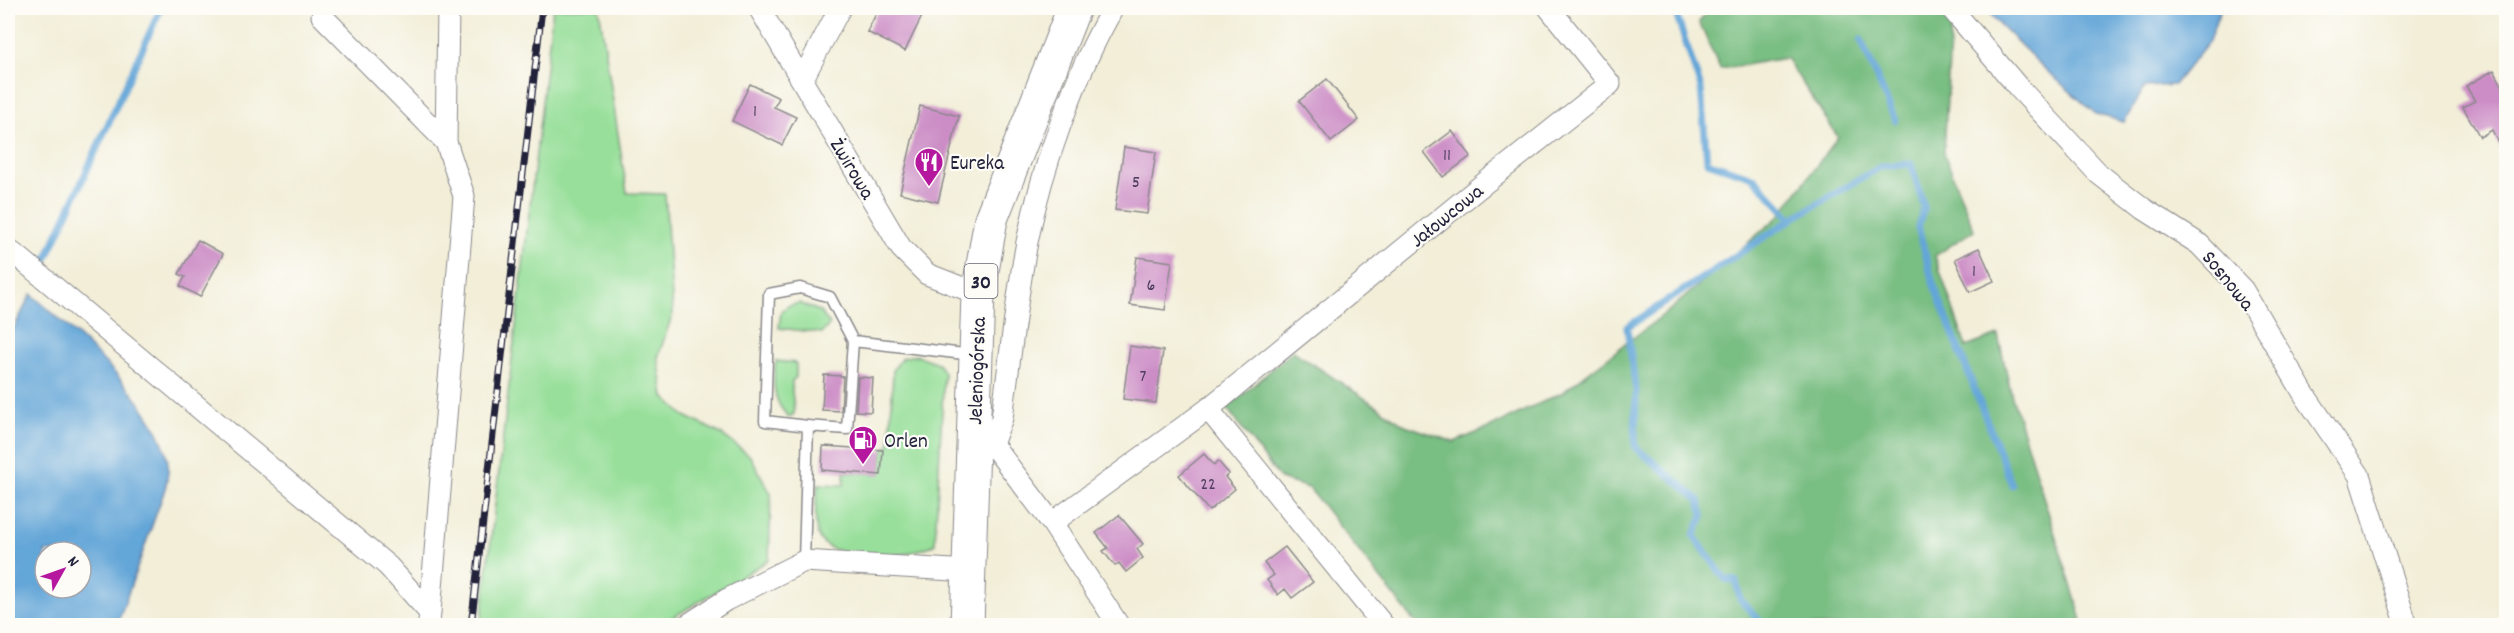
<svg xmlns="http://www.w3.org/2000/svg" width="2514" height="633" font-family="Dekko,sans-serif">
<rect width="100%" height="100%" fill="#fdfcf7"/>
<filter id="ink" filterUnits="userSpaceOnUse"><feTurbulence type="fractalNoise" baseFrequency=".0167" numOctaves="2"/><feDisplacementMap in="SourceGraphic" scale="12" xChannelSelector="R" yChannelSelector="G"/><feConvolveMatrix kernelMatrix="1 2 1 2 8 2 1 2 1" color-interpolation-filters="sRGB"/></filter>
<filter id="wash" filterUnits="userSpaceOnUse"><feTurbulence type="fractalNoise" baseFrequency=".008" numOctaves="4" result="noise"/><feDisplacementMap in="SourceGraphic" scale="24" xChannelSelector="R" yChannelSelector="G"/><feGaussianBlur stdDeviation="1.35" result="paint"/><feColorMatrix in="noise" values="0 0 0 0 0 0 0 0 0 0 0 0 0 0 0 0 0 1.4 0 .05"/><feComposite in="paint" operator="in"/></filter>
<g filter="url(#wash)">
<rect width="100%" height="100%" fill="#f2eed8"/>
<path fill="#97df9a" stroke="#5c806a" stroke-width="1.5" d="M553,8H599L627,193L665,194L673,313L658,357L664,397L683,415L721,434L750,456L771,494L769,560L660,625H481Z
M799,303L819,311L830,324L822,333L779,328L781,312L788,306Z
M915,355L938,363L944,373L935,542L934,545C924,548 913,553 903,554C882,556 826,559 818,535C813,520 817,499 818,484L844,485V472L881,474L883,450L890,444L893,370L902,358Z
M776,361L796,363V377L792,381C791,393 794,402 794,414L789,417C773,403 772,381 776,361Z"/>
<path fill="#79be82" stroke="#4e705e" stroke-width="1.5" d="M1711,8H1941L1951,22L1944,153L1974,230L1935,256L1966,347L1998,335L2012,397L2082,620L2066,626L1417,625L1309,488L1280,479L1227,408L1293,351L1405,425L1454,442L1491,427L1563,392L1672,308L1779,216L1838,137L1786,58L1720,69L1699,22Z"/>
<path fill="#64a6d8" stroke="#43648a" stroke-width="1.5" fill-rule="evenodd" d="M1985,8H2221L2209,41L2174,85L2145,87L2124,122L2096,114L2049,73L2000,25Z
M31,294C75,332 149,396 166,452C170,465 168,476 165,489L117,625H8V340ZM45,552H81V588H45Z"/>
<g fill="none" stroke-linecap="round" stroke-linejoin="round">
<path stroke="#64a6d8" stroke-width="7" d="M1674,8L1701,88L1707,162L1753,177L1792,219L1627,327L1636,391L1635,447L1699,500L1703,516L1694,536L1725,579L1736,581L1740,599L1764,626
M1861,40L1895,120
M1792,219L1882,166L1911,164L1924,207L1918,227L1933,283L2012,485
M45,262L161,8"/>
</g>
<g id="blocks">
<path fill="#cc8dc6" d="M879,8H926L905,51L867,32Z
M2494,70L2506,93V159L2492,130L2480,137L2463,107L2475,101L2466,86Z
M1327,79L1359,120L1331,142L1299,101Z
M750,84L779,98L774,107L796,117L782,145L732,121Z
M920,106L959,116L938,202L900,193Z
M1452,131L1471,156L1443,177L1424,152Z
M1124,147L1156,152L1147,214L1115,210Z
M198,240L223,254L200,297L180,286L185,277L179,274Z
M1979,248L1994,281L1970,292L1955,259Z
M1137,257L1172,262L1165,310L1130,305Z
M1130,346L1163,351L1156,403L1123,399Z
M824,375L843,376L841,411L822,410Z
M858,377L873,378L871,412L856,411Z
M823,446L883,450L881,475L822,470Z
M1204,454L1214,465L1218,461L1229,474L1225,477L1235,489L1209,511L1179,475Z
M1119,515L1143,544L1137,549L1143,558L1126,572L1119,563L1115,566L1103,551L1108,548L1096,533Z
M1285,547L1313,582L1292,598L1285,589L1278,595L1267,580L1274,575L1264,563Z"/>
</g>
</g>
<g filter="url(#ink)">
<use href="#blocks" fill-opacity="0" stroke="#8a888a" stroke-width="1.5"/>
<g fill="none" stroke-linecap="round" stroke-linejoin="round">
<g stroke="#8a888a" stroke-width="13">
<path id="service" d="M808,426L765,421L769,294L800,288L830,297L853,341
M804,561L808,426L847,429L853,341L973,355"/>
</g>
<g stroke="#8a888a" stroke-width="23">
<path id="minor" d="M759,8L901,248L927,274L978,294
M1951,8L2018,87L2099,174L2144,209L2199,244L2243,290L2304,394L2359,475L2407,626
M322,16L446,142L464,196L430,613
M802,80L840,8
M446,142L448,8
M8,250L21,259L388,566L430,613L429,622
M1208,409L1476,190L1610,84L1549,8
M981,436L992,444L1052,523L1119,626
M992,444L1002,418C1010,359 1016,300 1027,242C1042,167 1075,74 1113,8
M1052,523L1208,409L1384,626
M686,626L726,600L804,561L969,571"/>
</g>
<g stroke="#8a888a" stroke-width="35">
<path id="primary" d="M967,626L978,294L991,219L1074,8"/>
</g>
<use href="#service" stroke="#fff" stroke-width="10"/>
<use href="#minor" stroke="#fff" stroke-width="21"/>
<use href="#primary" stroke="#fff" stroke-width="33"/>
<g stroke="#22223b" stroke-width="7">
<path id="rail" d="M471,626L542,8"/>
</g>
<use href="#rail" stroke="#fdfcf7" stroke-width="4.5" stroke-dasharray="14" stroke-linecap="butt"/>
</g>
</g>
<defs>
<g id="restaurant-pin" transform="scale(1.5)"><path d="M0 17L-7.5 6A9.5 9.5 0 1 1 7.5 6Z" fill="#b5179e" stroke="#fdfcf7"/><path d="M-5-6h1v4h1v-4h1v4h1v-4h1v5L-1.5 .5V6h-2V.5L-5-1ZM5-6V6H3V1.5H1.5Q1.5-4 5-6Z" fill="#fff"/></g>
<g id="fuel-pin" transform="scale(1.5)"><path d="M0 17L-7.5 6A9.5 9.5 0 1 1 7.5 6Z" fill="#b5179e" stroke="#fdfcf7"/><path d="M-5.5-6h7V0h2V4h1.3V-2.5L3-4.5l.8-.8L6-3V5H2.5V1h-1V6h-7ZM-4.2-4.7v3.2H.2V-4.7Z" fill="#fff"/></g>
</defs>
<g fill-rule="evenodd">
<use href="#restaurant-pin" x="929" y="162"/>
<use href="#fuel-pin" x="863" y="440"/>
</g>
<g text-anchor="middle" stroke-width="4.5" stroke-linejoin="round" paint-order="stroke">
<g font-size="18" fill="#4c3d5e">
<text x="755" y="116">1</text>
<text x="1447" y="160">11</text>
<text x="1136" y="187">5</text>
<text x="1974" y="276">1</text>
<text x="1151" y="290">6</text>
<text x="1143" y="381">7</text>
<text x="1208" y="489">22</text>
</g>
<rect fill="#fdfcf7" stroke="#646373" stroke-width="1.5" x="964.5" y="264" width="33" height="34" rx="4.5"/>
<g font-size="20" font-weight="bold" fill="#22223b">
<text x="981" y="288">30</text>
</g>
<g font-size="21" fill="#22223b" stroke="#fdfcf7" text-anchor="start">
<text x="950" y="169">Eureka</text>
<text x="884" y="447">Orlen</text>
</g>
<g font-size="21" fill="#22223b" stroke="#fdfcf7">
<text transform="translate(853 168) rotate(59)" y="7">Żwirowa</text>
<text transform="translate(1446 215) rotate(-39)" y="7">Jałowcowa</text>
<text transform="translate(2229 280) rotate(51)" y="7">Sosnowa</text>
<text transform="translate(976 371) rotate(-88)" y="7">Jeleniogórska</text>
</g>
</g>
<rect width="2514" height="633" fill="none" stroke="#fdfcf7" stroke-width="30"/>
<g transform="translate(63 570) rotate(50)"><circle r="28" fill="#fdfcf7" stroke="#a5a5ac" stroke-width="1.5"/>
<path d="M0-4.5L10 22L0 15L-10 22Z" fill="#b5179e"/>
<text y="-9" font-size="16" font-weight="bold" text-anchor="middle" fill="#22223b">N</text>
</g>
</svg>
